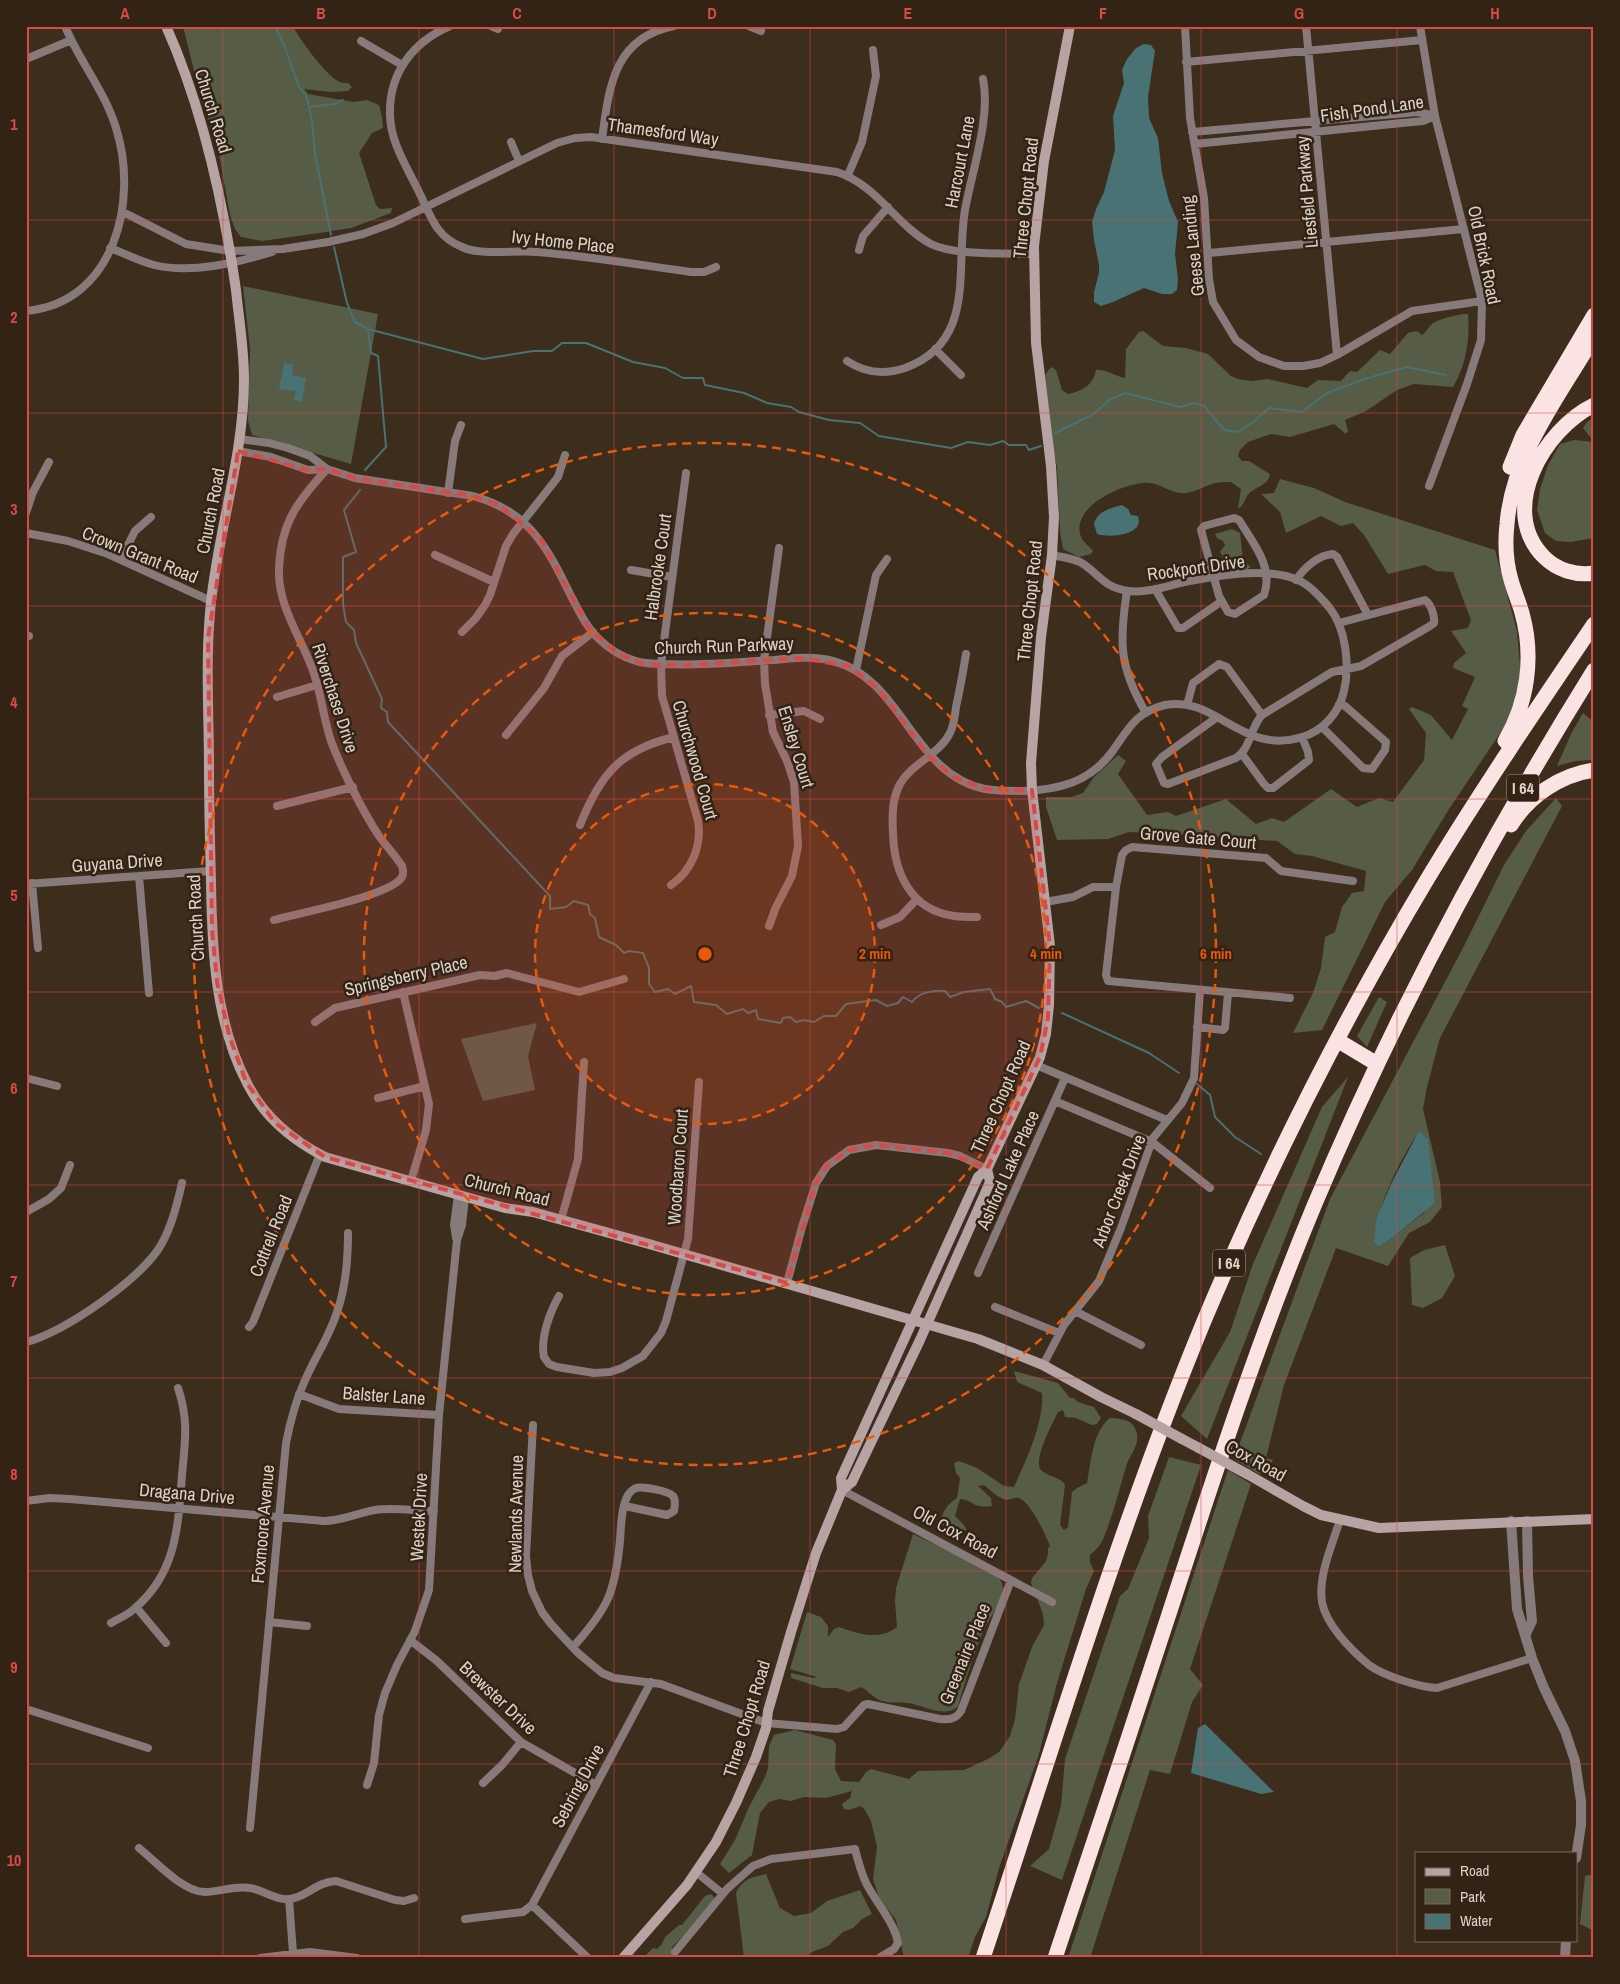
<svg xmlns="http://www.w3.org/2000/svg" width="1620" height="1984" font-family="'Archivo Narrow',sans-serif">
<rect width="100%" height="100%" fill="#3c2d1d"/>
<path fill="#565c45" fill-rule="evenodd" d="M183,26H293C299,39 327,77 340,82C342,83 345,83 348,83L352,87L348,91L330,92L304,89L308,94L354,102L367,100L379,105L382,117L383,128L372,133L359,153L376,205L380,209L392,208L391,213L351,228L319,233L262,241L241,237L235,229L230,215L219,154L198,87Z
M243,286L378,314L351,464L252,435L248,421L250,349Z
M1463,314H1468C1470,340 1466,365 1453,387L1414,384L1397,390L1366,411L1345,420L1348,431L1346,434L1334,424L1290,437L1271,434L1248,442L1240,450L1238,456L1242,461H1249L1270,474C1268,487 1254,486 1247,496C1244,501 1244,505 1238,509L1241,489L1231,482C1226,482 1220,482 1216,483C1206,485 1196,492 1186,493C1170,495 1160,481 1143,483C1120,485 1070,507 1081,537C1083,542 1090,547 1093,551L1091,554L1079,557L1063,549L1060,532L1057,467L1053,449L1045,375L1051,367L1056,370L1062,390L1068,394C1083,391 1093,385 1096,370C1107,369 1115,376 1125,378L1126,349L1139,332L1143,331L1163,346L1186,348L1208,354L1231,376L1238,379L1252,381L1268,379L1307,388L1318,380L1341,381L1350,371L1357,372L1380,350L1390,354L1408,333L1417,331L1422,335C1427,332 1428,327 1432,324C1440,318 1454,316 1463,314Z
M1594,417V538L1571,542L1556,541L1545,533L1537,510L1540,489L1548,465L1560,444L1574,440L1594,442L1583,428L1587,422Z
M1280,479L1314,488L1345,502L1495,550L1517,631L1521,677L1515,701L1507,723L1449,809L1412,870L1385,902L1322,1030L1293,1033L1313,993L1321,968L1325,937L1335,932L1342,907L1352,893L1364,891L1366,871L1312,856L1295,854L1277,841L1129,832L1108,839L1057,840L1046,807V797H1071L1083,793L1094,777L1118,755L1126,761L1118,774L1147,815L1168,812L1176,816L1226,799L1256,824L1272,818L1284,822L1331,789L1357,807L1379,798L1393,802L1424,760L1426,733L1409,709L1412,707L1431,715L1452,740L1468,709L1462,706L1475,677L1453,668L1454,663L1466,653L1451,631L1468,628L1471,620L1453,572L1436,571L1425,565L1388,574L1364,535L1353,523L1341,526L1321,516L1286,533L1280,512L1261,494L1274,493Z
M1232,529L1240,533L1243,560L1251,567L1244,571L1237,563L1230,570L1228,564L1220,561L1223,556L1220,552L1225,545L1223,541L1217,538L1215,534Z
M1583,713L1594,722V760L1576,761L1557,766L1571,734Z
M1556,798L1562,806L1440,1038L1427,1087L1423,1109L1440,1182L1442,1207L1430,1222L1409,1233L1388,1266L1336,1248L1284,1385L1266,1458L1273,1460L1267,1472L1259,1474L1234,1459L1330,1199L1464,946L1504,865L1526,831ZM1419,1132L1425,1212L1379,1247L1373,1242C1379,1203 1397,1164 1419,1132Z
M1379,997L1387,1002L1367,1047L1357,1036Z
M537,1023L528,1056L535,1090L483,1101L461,1039Z
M1348,1077L1207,1439L1181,1416L1230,1332L1253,1264L1322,1107Z
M1445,1245L1455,1276L1442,1298L1423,1308L1412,1305L1410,1258L1424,1250Z
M1014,1371L1058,1383L1070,1398H1074L1078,1402L1094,1407L1101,1418L1097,1424L1092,1425L1076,1418L1065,1417L1063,1410L1058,1412C1053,1423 1031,1462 1042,1471C1049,1477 1061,1477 1065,1485L1060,1525L1064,1530L1068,1527L1072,1492L1077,1488L1087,1483C1091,1463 1092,1432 1110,1418C1122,1419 1134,1419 1137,1434C1139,1446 1129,1456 1126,1467C1119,1490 1113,1515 1104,1537C1101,1545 1096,1550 1090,1555V1562L1094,1571L1086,1589L1057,1683L1039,1754L999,1868L986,1917L975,1937L968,1958H904L896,1920L879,1898L873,1879L877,1847L871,1821L865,1810L861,1806L849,1810L844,1809L842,1804L850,1798L852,1791L826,1798L804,1797L791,1801L779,1799L769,1802L760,1813L752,1855L729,1873L720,1864L735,1840L749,1807L765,1777L768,1768L769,1746L774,1735L795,1730L833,1740L836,1744L835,1769L841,1781L859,1782L866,1772L871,1769L909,1779L918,1771L964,1770L988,1759L999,1752L1010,1736L1015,1719L1019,1684L1032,1647L1044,1625L1043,1614L1031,1583L1032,1578L1046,1561L1048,1554V1548L1050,1546C1046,1536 1030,1500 1018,1498C1015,1497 1010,1500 1007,1500C999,1499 990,1490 984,1485L978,1486L991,1498L992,1506C972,1509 974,1500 960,1499L955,1516L964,1525L967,1530C956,1532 947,1533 941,1522C943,1510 947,1505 957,1498L960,1478L956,1473L954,1463L959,1461L977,1468L1004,1486L1014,1487C1026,1460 1044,1423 1042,1393L1017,1382Z
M1169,1457L1201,1465L1062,1880L1030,1866L1049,1849L1061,1806L1065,1759L1120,1596L1128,1589L1149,1538L1148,1516Z
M1228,1470L1251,1484L1190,1669L1203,1685L1192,1702L1170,1774L1150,1770L1090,1958H1068Z
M913,1534L994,1572C997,1576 1003,1582 1003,1588C1002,1605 988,1619 982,1634C973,1656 964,1684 958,1707C943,1718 925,1706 909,1703C899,1702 886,1704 877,1699C871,1695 867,1690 861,1687L849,1692L837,1688H823L791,1678V1673L813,1678L817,1677L790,1669L807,1612L821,1617L828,1626V1637L834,1629L839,1627C859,1634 879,1641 897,1627L895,1601L896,1588Z
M766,1874L780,1908L794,1916L811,1913L827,1901L860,1890L872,1914L862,1919L853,1928L843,1932L828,1946L812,1952L804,1958H744L736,1893C742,1879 752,1877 766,1874Z
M1594,1874V1931L1580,1924L1585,1876Z
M711,1894L715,1898L684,1935L672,1947L673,1958H643L653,1948L657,1949L662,1944L665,1937L679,1925H682L705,1896Z"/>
<path fill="#487274" d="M1144,44L1151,45L1155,51L1148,97L1149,118L1158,138L1162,173L1169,201L1178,222L1175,254L1178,279L1177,290L1172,294H1162L1144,288L1113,302L1101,306L1094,302V292L1099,273V265L1094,240L1092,222L1096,209L1104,192L1115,150L1113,116L1124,83L1122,70L1127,59L1136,48Z
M284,363L293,364L292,375L306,378L302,402L294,400L296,391L279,389Z
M1122,505L1128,509L1131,515L1138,516C1145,536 1109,538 1097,534L1094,524C1097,511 1111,508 1122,505Z
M1419,1131L1428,1139L1435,1203L1394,1236L1379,1247L1373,1242L1377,1217L1392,1182Z
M1205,1724L1274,1792L1261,1794L1191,1773L1198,1728Z"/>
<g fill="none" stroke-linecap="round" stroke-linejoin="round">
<path stroke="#487274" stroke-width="2" d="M275,26L285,47L299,87L306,95L312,120L315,154L331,235
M309,107L335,104L343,100
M334,247L347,303L355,322L368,329L483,359L533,351H552L562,343H586L633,362L665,368L683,378H703L705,385L744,393L767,403L791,407L799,412L829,420L860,423L879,436L951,448L968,442L990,445L1003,441L1009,445H1026L1029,450L1041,446
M1055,433L1092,415L1111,399L1125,393L1180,407L1195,403L1204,406L1224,430L1238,432L1253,422L1269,408L1302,412L1327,393L1368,378L1407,367L1446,375
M365,470L386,447L378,356L371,353L368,329
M360,490L344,510L356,552L343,557V604L346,622L354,630L356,643L382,699L381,708L387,712L388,722L550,896V909L566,907L574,901L588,905L590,914L595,918L599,937L616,945L624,953L629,951L643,953L649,968V984L655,992L668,989L675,994L691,986L694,1002L716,1005L727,1014L743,1009L748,1013L756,1010L758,1019L781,1023L783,1018L790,1017L796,1022L803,1020L814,1022L824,1016H836L846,1004L876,1000L887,1006L898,1003L903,997L912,1002C919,992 934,990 945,991L950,997L964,992L990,989L995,999L1002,1002L1006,1007L1026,1001L1039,1008
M1062,1013L1149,1053L1179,1073
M1197,1084L1210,1095L1215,1117L1235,1137L1261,1154"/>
<path stroke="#877a7b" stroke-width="8" d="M450,26C413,42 389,73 390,114C390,142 407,167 419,192C425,204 430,218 438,229C444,237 452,243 462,247C482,256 514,250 537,252C588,256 640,265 691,272H704L716,267
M491,26L498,29
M749,26L761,31
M1185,26L1190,118L1204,198L1209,279L1213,302L1236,340L1259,357L1284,366H1303L1320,363L1337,355L1412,311L1482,301
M1306,26L1337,355
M1420,26L1435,116L1482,301L1481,340L1467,384L1429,486
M361,41L402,65
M26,59L69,41L72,43
M1186,62L1422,40
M1192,132L1418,112L1435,116
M602,139C609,88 613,38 674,26
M511,142L519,161
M1195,144L1402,123L1423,121L1435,116
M848,175L862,142L876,76L873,50
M123,212L186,244L230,251L283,249L328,242L363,234L393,223L557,143L575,138L591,137L837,172C877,185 896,225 931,244C955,256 1007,253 1034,254
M110,248C124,253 139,261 154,265C191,274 236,263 272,252
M859,250L863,236L888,207
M1209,253L1464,229
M26,311C115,303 139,200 116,128C105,91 79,61 65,26
M935,349L961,375
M847,361C865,373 884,375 905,368C977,342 955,269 965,210C972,171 991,117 983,79
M240,439L269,443L288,448L310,456L327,469L355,478L473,496C529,511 547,547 571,596C579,611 586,627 599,639C609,649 622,657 636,661C645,664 655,664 665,664C701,666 738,662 774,660C794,658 813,656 833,661C903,679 912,774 985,789C997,791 1009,791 1022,791C1057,790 1089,783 1112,752C1128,730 1135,712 1165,705C1216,695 1242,756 1302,737C1323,731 1339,713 1344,691C1350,665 1346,628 1329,607C1321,598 1313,588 1302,582C1270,565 1214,576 1180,583C1164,587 1146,593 1129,591C1103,588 1099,573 1080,562C1071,558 1061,557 1052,555
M238,451L271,457L308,470L327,469
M448,493L455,441L461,425
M26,513L33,492L49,462
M1234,518L1239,520C1253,543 1274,567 1264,595L1235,614L1228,612L1219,596L1201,530L1204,526Z
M26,533L68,541L108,554L211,601
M435,555L494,582
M121,559L135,531L151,517
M631,570L672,577
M1296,580C1304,568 1318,555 1333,554L1337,557L1368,615
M1155,589L1178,628H1183L1222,601
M1127,591C1119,642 1119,667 1146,713
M462,632L476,618L485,605L490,595L506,546L513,534L558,477L565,455
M26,636H29
M966,654C963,672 960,689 956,707C955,715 954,725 950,733C939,755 912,763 900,784C892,799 892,816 893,833C894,872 910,910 954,916C962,917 970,917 977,917
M856,670L876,575L887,559
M277,697L317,685
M1187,705L1193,683L1219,664L1227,667L1262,715
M769,715L804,711L820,719
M1216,718L1162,757L1156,764L1164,783L1168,784L1236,758C1251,748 1250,728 1262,715L1332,672L1361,666L1430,626L1434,623C1435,616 1431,604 1425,600L1339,623
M1322,727L1363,768L1372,769L1385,750L1386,742L1345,706L1339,704
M506,735L544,688L562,656L593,632
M1242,754L1264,784L1268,788H1273L1309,760L1308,752L1302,737
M277,806L353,787
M580,825C600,775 620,750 674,737
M139,876L149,993
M32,883L38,948
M26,884L210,871
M671,885C692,871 702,845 698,821L662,696L661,664L686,473
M1045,902L1073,897L1093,887H1116
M274,920C298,913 391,896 402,877C404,873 403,869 402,866C395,855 386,846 379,836C363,812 341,768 331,741C323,717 321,691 312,668C300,636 277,604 279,568C281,522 298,501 327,469
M881,925L900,917L917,899
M769,926L776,907L792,876L798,846L794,782L787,761L773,732L765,684L764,660L779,548
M403,992L429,1104L426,1130L411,1181
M1290,998L1108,981L1106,975L1116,887L1122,855L1126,850L1132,847L1266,858L1281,871L1353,881
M315,1022L335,1008L480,975L495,976L507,973L579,992L624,979
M1197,1027L1223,1030L1225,1028L1228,993
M1036,1065L1167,1120
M26,1078L57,1086
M378,1098L425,1086
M1055,1101L1152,1142L1210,1188
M26,1212L49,1199L61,1188L70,1165
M561,1220L578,1159L584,1062
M456,1238L454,1225L458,1195
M978,1273L1065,1078
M787,1283L802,1227L816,1183L827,1166L849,1150L876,1145L948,1153L960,1156L987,1169
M559,1296C550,1312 540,1338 544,1357L549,1364L557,1367L594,1373L610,1372L622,1368L643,1356L661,1333L666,1321L688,1239L699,1082
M995,1307L1059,1333
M1075,1311L1141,1345
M249,1327L253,1322L320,1154
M26,1342C64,1333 142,1278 161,1245C172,1226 177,1204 182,1183
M1043,1365L1064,1325L1099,1281L1121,1228L1153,1138L1182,1103L1194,1078L1200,990
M299,1394L339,1409L439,1415
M533,1425L526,1556L528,1575L532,1591L542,1612L551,1624L578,1653L602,1673L614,1678L661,1684L766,1723L837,1729L844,1727L864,1705L868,1704L940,1719C949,1720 956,1719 961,1711L1011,1580
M842,1490L1052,1602
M26,1501L49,1498L70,1499L324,1521C342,1521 357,1513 375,1510C394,1507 415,1511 434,1511
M1340,1520C1332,1545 1318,1576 1322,1602C1326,1625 1351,1650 1369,1665C1384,1676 1419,1687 1437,1688L1532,1658
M136,1607L166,1643
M269,1622L307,1626
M111,1623C119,1618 128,1615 134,1609C177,1573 178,1526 182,1475C185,1442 189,1421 178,1388
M410,1640L437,1661L521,1742L596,1785
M573,1647C608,1608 615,1593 620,1541C621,1527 621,1508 628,1495C629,1493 633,1489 636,1488C642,1486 669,1491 673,1496C676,1500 675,1506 674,1511L667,1515L625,1506
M26,1709L148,1748
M483,1783L502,1765L521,1742
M367,1785L374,1763L379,1715L385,1693L397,1665L415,1631L429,1590L439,1415L457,1240L462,1225L465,1197
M250,1828L286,1443C290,1423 295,1403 303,1385C313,1360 329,1338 337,1312C346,1287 348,1260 348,1233
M139,1848C155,1861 183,1892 205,1892C220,1892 235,1885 250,1888C264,1890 276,1901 290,1899C307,1897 316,1882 336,1881L395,1900L404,1901L414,1898
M696,1872L723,1894
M289,1899L293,1953
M532,1905L588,1958
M465,1919L523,1912L532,1905L651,1682
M675,1952L727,1889L753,1866L771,1859L855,1849C858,1861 861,1872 866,1883C876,1903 894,1921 898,1943L894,1949L879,1958
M260,1958L310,1952L357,1958"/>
<path stroke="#877a7b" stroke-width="10" d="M1511,1521L1517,1609L1532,1658L1544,1688L1565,1731L1575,1761L1581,1801V1825L1576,1858
M1526,1634L1532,1621L1528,1576L1527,1521
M1565,1958L1566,1940"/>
<path stroke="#b7a3a4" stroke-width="10" d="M166,26C203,109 223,200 236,290C239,320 244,349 244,379C244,455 219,527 211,602C205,658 209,713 209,769C209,807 210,844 211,882C212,950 215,1023 248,1085C265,1118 292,1140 325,1157L505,1208L533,1212L649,1244L978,1339L1043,1365L1101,1397L1136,1414
M1182,1439L1199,1448
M1247,1474L1303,1506L1321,1515L1379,1528L1594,1519
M842,1490L841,1478L978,1177L987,1169L1040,1057L1046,1034L1049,1005L1050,946L1032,790L1031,763L1041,637L1052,555L1054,517L1051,466L1036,343L1034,246L1044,161L1070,26
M623,1958L687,1885L716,1842L736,1803L756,1757L766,1728L768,1711L791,1632L816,1553L842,1490L852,1482L920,1340L990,1182L987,1169"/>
<path stroke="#fbe2e3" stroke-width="15" d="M1594,405C1544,429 1497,510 1544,557C1557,570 1576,576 1594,573
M1510,467L1523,435L1594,315
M1505,741C1528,702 1534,656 1522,613C1519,602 1514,591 1511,580C1506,563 1505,542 1507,524C1512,456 1560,394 1594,337
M1511,825C1529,796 1560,775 1594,770
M1337,1040L1377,1064
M983,1958C1054,1745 1118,1529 1204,1321C1268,1169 1343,1020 1428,878C1480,792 1537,708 1594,624
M1055,1958C1093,1844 1131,1731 1168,1617C1213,1479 1258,1340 1314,1206C1392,1020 1487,842 1594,670"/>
<path stroke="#b7a3a4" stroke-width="10" d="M1136,1414L1182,1439
M1199,1448L1247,1474"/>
</g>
<path fill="#d74a48" fill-opacity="0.2" stroke="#d74a48" stroke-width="4" stroke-dasharray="10 6" stroke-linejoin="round" d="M238,451L308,470L327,469L355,478L473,496L499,505L541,539L589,628L617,653L644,664L687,665L800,658L849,666L878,688L929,756L954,777L986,789L1032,790L1050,946L1048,1018L1040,1057L987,1169L948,1153L876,1145L849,1150L827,1166L816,1183L787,1283L325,1157L275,1123L246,1082L229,1035L217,982L212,930L208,638Z"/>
<path fill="none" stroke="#d74a48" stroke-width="1" stroke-opacity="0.55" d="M223,26V1958M419,26V1958M614,26V1958M810,26V1958M1006,26V1958M1201,26V1958M1397,26V1958M26,220H1594M26,413H1594M26,606H1594M26,799H1594M26,992H1594M26,1185H1594M26,1378H1594M26,1571H1594M26,1764H1594"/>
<circle cx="705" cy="954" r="170" fill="#e8590c" fill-opacity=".12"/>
<g fill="none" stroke="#e8590c" stroke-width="2.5" stroke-dasharray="9 6">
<circle cx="705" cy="954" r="170"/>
<circle cx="705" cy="954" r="341"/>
<circle cx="705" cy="954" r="511"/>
</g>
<g text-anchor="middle" stroke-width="5" stroke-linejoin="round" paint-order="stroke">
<g fill="#322314" stroke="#a99e92" stroke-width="1">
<rect x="1507" y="774.5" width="32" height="27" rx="4"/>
<rect x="1213" y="1249.5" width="32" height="27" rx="4"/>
</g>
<g font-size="16" font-weight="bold" fill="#dcd2c8">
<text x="1523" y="794">I 64</text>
<text x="1229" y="1269">I 64</text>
</g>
<g font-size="18" fill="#dcd2c8" stroke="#322314">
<text transform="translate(1372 109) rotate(-8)" y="6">Fish Pond Lane</text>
<text transform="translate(213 111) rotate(73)" y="6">Church Road</text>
<text transform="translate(663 132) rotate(8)" y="6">Thamesford Way</text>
<text transform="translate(960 162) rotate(-79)" y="6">Harcourt Lane</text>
<text transform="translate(1307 192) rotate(-95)" y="6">Liesfeld Parkway</text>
<text transform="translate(1026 198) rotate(-84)" y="6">Three Chopt Road</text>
<text transform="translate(563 242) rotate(6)" y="6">Ivy Home Place</text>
<text transform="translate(1193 246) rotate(-96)" y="6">Geese Landing</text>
<text transform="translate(1484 255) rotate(78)" y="6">Old Brick Road</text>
<text transform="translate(211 511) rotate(-79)" y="6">Church Road</text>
<text transform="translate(140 555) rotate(22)" y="6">Crown Grant Road</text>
<text transform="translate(658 567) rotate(-82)" y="6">Halbrooke Court</text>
<text transform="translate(1196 568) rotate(-8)" y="6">Rockport Drive</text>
<text transform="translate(1030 601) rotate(-84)" y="6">Three Chopt Road</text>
<text transform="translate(724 646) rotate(-2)" y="6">Church Run Parkway</text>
<text transform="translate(335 698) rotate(72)" y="6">Riverchase Drive</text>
<text transform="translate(796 747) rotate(73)" y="6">Ensley Court</text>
<text transform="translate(695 760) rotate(74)" y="6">Churchwood Court</text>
<text transform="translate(1198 838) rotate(5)" y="6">Grove Gate Court</text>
<text transform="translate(117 863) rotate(-4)" y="6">Guyana Drive</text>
<text transform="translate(196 918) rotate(-93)" y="6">Church Road</text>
<text transform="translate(406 976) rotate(-13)" y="6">Springsberry Place</text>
<text transform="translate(1001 1097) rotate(-66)" y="6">Three Chopt Road</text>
<text transform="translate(678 1167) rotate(-86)" y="6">Woodbaron Court</text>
<text transform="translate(1008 1170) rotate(-66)" y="6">Ashford Lake Place</text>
<text transform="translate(507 1190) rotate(14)" y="6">Church Road</text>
<text transform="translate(1119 1191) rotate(-69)" y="6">Arbor Creek Drive</text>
<text transform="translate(271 1236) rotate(-68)" y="6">Cottrell Road</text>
<text transform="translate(384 1396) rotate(4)" y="6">Balster Lane</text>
<text transform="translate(1256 1461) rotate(29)" y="6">Cox Road</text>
<text transform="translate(187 1494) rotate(5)" y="6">Dragana Drive</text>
<text transform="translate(516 1514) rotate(-89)" y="6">Newlands Avenue</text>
<text transform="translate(419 1517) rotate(-87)" y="6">Westek Drive</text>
<text transform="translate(263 1524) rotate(-85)" y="6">Foxmoore Avenue</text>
<text transform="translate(955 1532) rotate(28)" y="6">Old Cox Road</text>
<text transform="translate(965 1654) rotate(-68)" y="6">Greenaire Place</text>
<text transform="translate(498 1698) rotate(43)" y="6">Brewster Drive</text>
<text transform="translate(747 1719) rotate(-73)" y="6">Three Chopt Road</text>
<text transform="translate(578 1786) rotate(-62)" y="6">Sebring Drive</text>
</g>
</g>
<circle cx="705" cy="954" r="8" fill="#e8590c" stroke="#322314" stroke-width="2.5"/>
<g font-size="15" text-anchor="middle" font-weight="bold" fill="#e8590c" stroke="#322314" stroke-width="5" stroke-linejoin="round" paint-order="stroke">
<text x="875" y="959">2 min</text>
<text x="1046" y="959">4 min</text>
<text x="1216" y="959">6 min</text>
</g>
<rect width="1620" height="1984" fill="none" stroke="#322314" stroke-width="55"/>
<rect x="1415" y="1852" width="162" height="90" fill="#322314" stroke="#76695c"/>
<rect x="1425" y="1868" width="25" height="8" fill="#b7a3a4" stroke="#76695c"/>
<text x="1460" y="1876" font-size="15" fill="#dcd2c8">Road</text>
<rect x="1425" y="1889" width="25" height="15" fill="#565c45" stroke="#76695c"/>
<text x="1460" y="1902" font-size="15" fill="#dcd2c8">Park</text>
<rect x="1425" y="1914" width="25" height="15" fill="#487274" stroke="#76695c"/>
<text x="1460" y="1926" font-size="15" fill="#dcd2c8">Water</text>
<rect x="28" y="28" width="1564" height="1928" fill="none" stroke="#d74a48" stroke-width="2"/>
<g font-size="16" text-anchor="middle" font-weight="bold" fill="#d74a48">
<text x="125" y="19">A</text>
<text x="321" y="19">B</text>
<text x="517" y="19">C</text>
<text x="712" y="19">D</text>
<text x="908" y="19">E</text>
<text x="1103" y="19">F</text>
<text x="1299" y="19">G</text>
<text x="1495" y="19">H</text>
<text x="14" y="130">1</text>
<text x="14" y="323">2</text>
<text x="14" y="515">3</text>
<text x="14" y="708">4</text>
<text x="14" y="901">5</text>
<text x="14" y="1094">6</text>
<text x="14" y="1287">7</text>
<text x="14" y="1480">8</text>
<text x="14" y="1673">9</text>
<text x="14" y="1866">10</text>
</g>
</svg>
